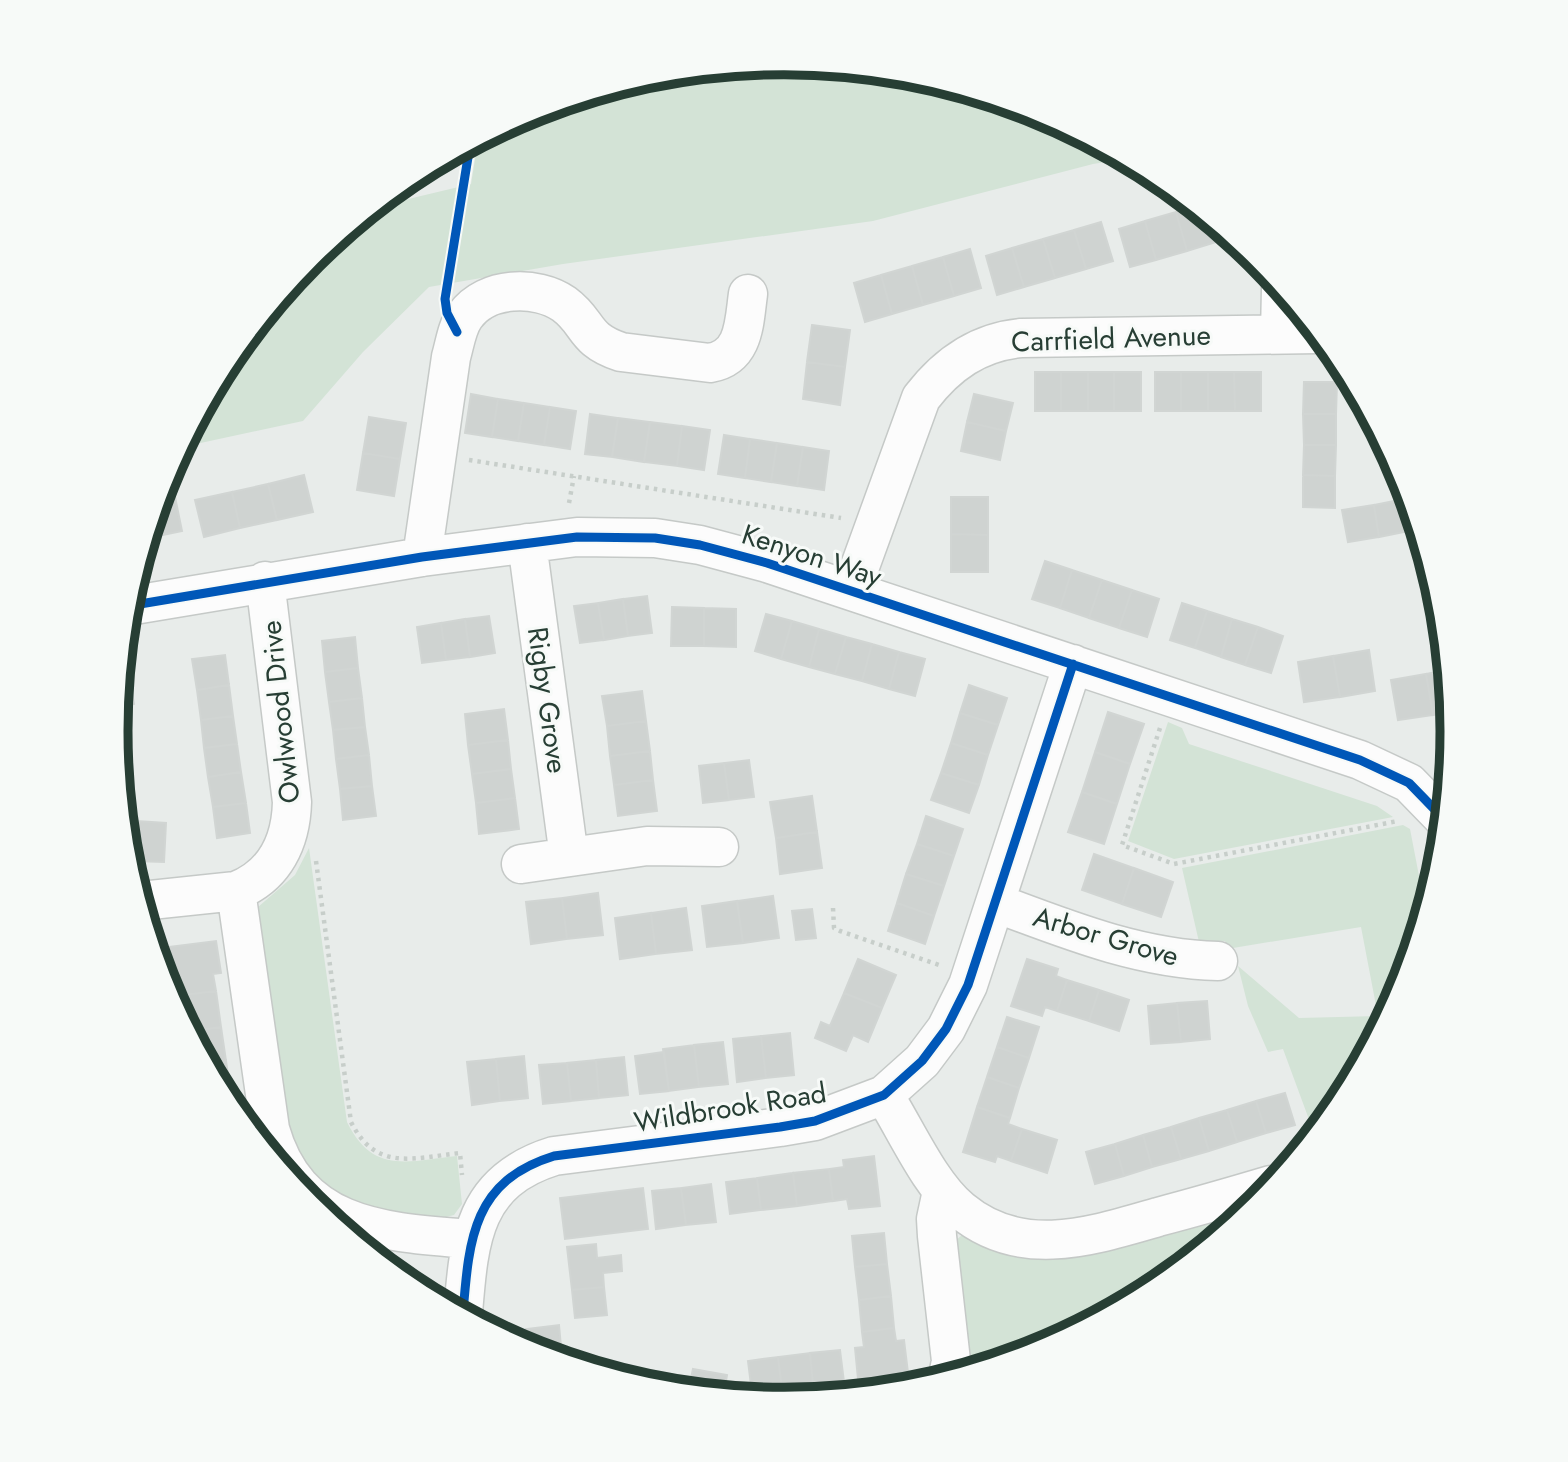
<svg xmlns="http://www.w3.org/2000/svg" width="1568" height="1462" font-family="Jost,sans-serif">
<rect width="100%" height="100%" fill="#e8ecea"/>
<path fill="#d3e3d6" d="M784,63L915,76L1040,114L1124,159L1093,164L873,221L563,264L429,287L363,352L303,421L182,447L229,360L312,258L375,207L471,184L478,141L529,114L654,76Z
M1168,722L1182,728L1189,744L1377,806L1393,817L1174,859L1128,841Z
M1403,825L1410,829L1425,907L1401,987L1339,1102L1314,1133L1283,1049L1268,1052L1248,1006L1238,966L1299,1018L1378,1016L1361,927L1227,949L1225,941L1199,942L1182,868Z
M309,848L347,1122C373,1175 408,1161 457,1156L462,1204L454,1215L446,1217V1225L340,1204L288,1148L250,914L295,875Z
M1256,1204L1155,1287L1039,1348L967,1370L954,1242L962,1235Z"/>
<path fill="#cfd3d1" stroke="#d1d5d3" stroke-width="2" d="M1193,207L1214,224L1219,241L1187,251L1176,212Z
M1176,212L1187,251L1156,260L1145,221Z
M1145,221L1156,260L1130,267L1119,229Z
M1101,222L1113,261L1086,269L1074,230Z
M1074,230L1086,269L1055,278L1043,239Z
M1043,239L1055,278L1024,287L1012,248Z
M1012,248L1024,287L997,295L986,256Z
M970,249L981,288L954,296L943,257Z
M943,257L954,296L923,305L912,266Z
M912,266L923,305L892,314L881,275Z
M881,275L892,314L865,322L854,283Z
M812,325L850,330L845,367L807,362Z
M807,362L845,367L840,405L803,399Z
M1035,372H1061V411H1035Z
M1061,372H1088V411H1061Z
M1088,372H1114V411H1088Z
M1114,372H1141V411H1114Z
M1155,372H1181V411H1155Z
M1181,372H1208V411H1181Z
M1208,372H1234L1235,411H1208Z
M1234,372H1261V411H1235Z
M1304,382H1337L1336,414H1303Z
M471,394L498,399L492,437L465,433Z
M974,394L1013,403L1006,431L967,422Z
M498,399L524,403L518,441L492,437Z
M524,403L550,407L544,445L518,441Z
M550,407L576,411L570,449L544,445Z
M590,414L618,418L612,457L585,454Z
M1303,414H1336V445H1304Z
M369,417L406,423L400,459L363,453Z
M618,418L650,422L644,462L612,457Z
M650,422L682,426L677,466L644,462Z
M967,422L1006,431L1000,460L961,451Z
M682,426L710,430L704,470L677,466Z
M724,435L750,439L745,478L718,474Z
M750,439L777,443L771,482L745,478Z
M777,443L803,447L797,486L771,482Z
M1304,445H1336L1335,476L1303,475Z
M803,447L829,451L824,490L797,486Z
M363,453L400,459L394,496L357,490Z
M304,475L313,512L277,520L268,484Z
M1303,475L1335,476V508L1303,507Z
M268,484L277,520L240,528L232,492Z
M174,492L182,531L153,537L151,527L161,495Z
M232,492L240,528L204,537L195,500Z
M951,497H988V535L951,534Z
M1404,499L1409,531L1379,537L1374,505Z
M1404,499H1408L1418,530L1409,531Z
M1374,505L1379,537L1348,542L1342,510Z
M951,534L988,535V572H951Z
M1045,561L1072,570L1060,608L1032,599Z
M1072,570L1102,580L1089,618L1060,608Z
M1102,580L1132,590L1119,628L1089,618Z
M1132,590L1159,599L1147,637L1119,628Z
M647,596L652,633L628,636L623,599Z
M623,599L628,636L604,640L598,603Z
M598,603L604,640L580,643L574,606Z
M1182,603L1207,611L1195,648L1170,640Z
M672,607L704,608V646H671Z
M704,608L736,609V647L704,646Z
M1207,611L1232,619L1221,657L1195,648Z
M766,614L792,621L781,659L755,651Z
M489,616L495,653L470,657L465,619Z
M465,619L470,657L446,660L441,623Z
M1232,619L1258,627L1245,665L1221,657Z
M792,621L819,629L809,667L781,659Z
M441,623L446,660L422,663L417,627Z
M1258,627L1283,636L1271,673L1245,665Z
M819,629L846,637L835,674L809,667Z
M355,637L358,668L325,672L322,641Z
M846,637L872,644L862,681L835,674Z
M872,644L899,652L889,689L862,681Z
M1369,650L1375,691L1340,697L1333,656Z
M899,652L925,659L915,696L889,689Z
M225,655L229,685L197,690L192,659Z
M1333,656L1340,697L1304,702L1298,662Z
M127,665L134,704L118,707L122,666Z
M358,668L362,698L329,702L325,672Z
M1446,670L1450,712L1433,715L1426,674Z
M1426,674L1433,715L1398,720L1391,680Z
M229,685L233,716L201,720L197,690Z
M969,685L1007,698L998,725L960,713Z
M642,691L646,721L607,726L602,696Z
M362,698L365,727L333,730L329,702Z
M504,709L508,740L468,745L465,714Z
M1108,712L1144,724L1130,764L1095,752Z
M960,713L998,725L988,755L951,743Z
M233,716L237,744L204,748L201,720Z
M646,721L650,751L610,756L607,726Z
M365,727L369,755L336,759L333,730Z
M508,740L511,769L472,774L468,745Z
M951,743L988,755L979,785L941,773Z
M237,744L241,772L208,777L204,748Z
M650,751L653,780L614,785L610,756Z
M1095,752L1130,764L1117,804L1082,792Z
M369,755L372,786L340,789L336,759Z
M749,760L754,797L729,800L724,763Z
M724,763L729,800L703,803L699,766Z
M511,769L515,798L476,803L472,774Z
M241,772L246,803L213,807L208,777Z
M941,773L979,785L969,813L931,800Z
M653,780L657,811L618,816L614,785Z
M372,786L376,816L343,820L340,789Z
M1082,792L1117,804L1104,844L1068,832Z
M812,796L817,832L776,838L770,802Z
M515,798L519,829L479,834L476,803Z
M246,803L250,833L217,838L213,807Z
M926,816L963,829L954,856L917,844Z
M125,821H136L135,861L129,860Z
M136,821L166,823L164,862L135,861Z
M817,832L822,868L780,874L776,838Z
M917,844L954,856L944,886L906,874Z
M1094,854L1134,868L1122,904L1082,890Z
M1134,868L1173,882L1161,917L1122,904Z
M906,874L944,886L934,916L897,903Z
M598,893L603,935L567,939L562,898Z
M773,896L779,938L743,943L737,901Z
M562,898L567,939L531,944L526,902Z
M737,901L743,943L707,947L702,906Z
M897,903L934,916L925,944L888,931Z
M686,908L692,950L656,954L651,913Z
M812,909L816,938L796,940L792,911Z
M651,913L656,954L620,959L615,918Z
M216,941L221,973L213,974L216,991L184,995L182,978L172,979L168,947Z
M858,959L896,975L882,1008L844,993Z
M1027,959L1058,969L1056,976L1067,980L1057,1011L1045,1007L1042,1016L1011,1006Z
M1067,980L1099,990L1089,1021L1057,1011Z
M1099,990L1129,1000L1119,1031L1089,1021Z
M216,991L221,1027L191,1031L184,995Z
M844,993L882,1008L868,1042L853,1035L846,1051L815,1038L821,1022L830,1026Z
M1207,1001L1210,1039L1181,1042L1177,1003Z
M1177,1003L1181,1042L1151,1044L1148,1006Z
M1007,1017L1039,1027L1029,1058L997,1047Z
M221,1027L226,1061L208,1064L191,1031Z
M790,1033L794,1075L766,1078L761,1036Z
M761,1036L766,1078L737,1082L733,1039Z
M723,1042L728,1084L699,1087L694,1045Z
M694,1045L699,1087L669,1091L663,1049Z
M997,1047L1029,1058L1019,1088L987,1077Z
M664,1052L669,1091L640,1094L635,1056Z
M524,1056L528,1098L500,1101L496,1059Z
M624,1057L628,1095L599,1098L596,1060Z
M496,1059L500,1101L472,1105L467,1062Z
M596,1060L599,1098L571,1101L567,1063Z
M226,1061L231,1096L226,1097L208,1064Z
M567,1063L571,1101L543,1104L539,1065Z
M987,1077L1019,1088L1010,1118L977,1107Z
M1285,1093L1295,1125L1266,1133L1256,1101Z
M1256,1101L1266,1133L1237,1142L1227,1110Z
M977,1107L1010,1118L1008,1124L1022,1129L1011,1161L997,1156L995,1162L963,1152Z
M1227,1110L1237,1142L1209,1151L1199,1118Z
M1199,1118L1209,1151L1181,1159L1171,1127Z
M1171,1127L1181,1159L1152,1167L1143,1135Z
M1022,1129L1057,1140L1047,1173L1011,1161Z
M1143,1135L1152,1167L1124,1176L1115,1144Z
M1115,1144L1124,1176L1095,1184L1086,1152Z
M874,1156L880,1206L849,1209L847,1199L833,1201L829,1169L844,1167L843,1160Z
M829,1169L833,1201L797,1206L793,1173Z
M793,1173L797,1206L761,1210L757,1178Z
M757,1178L761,1210L730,1214L726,1182Z
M711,1184L716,1222L686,1225L681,1188Z
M643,1188L648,1229L565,1239L560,1198Z
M681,1188L686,1225L656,1229L652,1191Z
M884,1233L887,1264L855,1267L852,1236Z
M596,1244L597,1258L621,1255L622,1271L603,1273L604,1287L572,1290L567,1247Z
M887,1264L891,1296L859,1300L855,1267Z
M390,1268L410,1269L409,1284Z
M604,1287L607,1315L575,1318L572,1290Z
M891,1296L894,1328L862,1332L859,1300Z
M559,1325L562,1358L528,1348L526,1329Z
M894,1328L896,1341L904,1340L908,1373L858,1379L855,1348L864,1347L862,1332Z
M840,1350L844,1382L813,1385L810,1353Z
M810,1353L813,1385L782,1389L778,1357Z
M778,1357L782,1389L752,1393L748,1361Z
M693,1369L727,1375L724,1393L685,1389V1386L689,1387Z"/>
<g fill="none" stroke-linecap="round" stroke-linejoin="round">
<g stroke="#c5c9c7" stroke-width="41">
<path id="minor" d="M1280,334L1281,288
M527,543L569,857
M422,557L451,357C455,343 457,327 465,316C486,286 537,285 564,304C590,323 582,339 621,352L710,363C745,357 744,322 748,294
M851,591L921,398C947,364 978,342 1021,338L1318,334
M128,606L422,557L577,537L655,538L700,545L767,563L1360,760L1409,783L1443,818
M521,864L647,846L719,847
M236,891L270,1129C298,1229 384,1232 471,1239
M141,901L236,891C275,876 291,841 292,802L265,581
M996,903C1068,930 1140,959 1218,961
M884,1095C906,1130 930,1185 961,1210C1021,1260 1092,1236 1158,1217C1196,1207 1234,1196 1271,1185
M942,1191L936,1219L937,1236L951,1361L948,1376
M463,1313C469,1239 473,1181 554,1156L780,1127L815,1121L884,1095L922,1061L946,1029L968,985L1073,664"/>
</g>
<path stroke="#c7ceca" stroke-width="4.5" stroke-dasharray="3.5 5" stroke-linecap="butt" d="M469,460L841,518
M569,503L574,476
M1160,728L1122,845L1174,864L1398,821
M316,861L351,1122C376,1172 413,1158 460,1153L462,1175
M833,908L834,928L840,931L939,965"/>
<use href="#minor" stroke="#fcfcfc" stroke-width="38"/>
<g stroke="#f7faf8" stroke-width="13">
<path id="cycleway" d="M457,332L447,313L445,299L470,145
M128,606L422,557L577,537L655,538L700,545L767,563L1360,760L1409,783L1443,818
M463,1313C469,1239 473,1181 554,1156L780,1127L815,1121L884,1095L922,1061L946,1029L968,985L1073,664"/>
</g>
<use href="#cycleway" stroke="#0057b8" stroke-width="9"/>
</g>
<g text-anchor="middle" stroke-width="6" stroke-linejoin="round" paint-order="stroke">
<g font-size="28" fill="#273e34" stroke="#f7faf8">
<text transform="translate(1111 338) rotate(-2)" y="10">Carrfield Avenue</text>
<text transform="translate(812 555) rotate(18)" y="10">Kenyon Way</text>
<text transform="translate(548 700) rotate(82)" y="10">Rigby Grove</text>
<text transform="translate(280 712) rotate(-96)" y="10">Owlwood Drive</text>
<text transform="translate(1106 936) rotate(16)" y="10">Arbor Grove</text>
<text transform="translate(730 1107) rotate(-9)" y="10">Wildbrook Road</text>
</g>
</g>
<path d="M0 0H1568V1462H0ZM128 731a656 656 0 1 1 1312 0a656 656 0 1 1-1312 0Z" fill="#f7faf8" fill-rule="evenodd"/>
<path fill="none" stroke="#273e34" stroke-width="9" d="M128 731a656 656 0 1 1 1312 0a656 656 0 1 1-1312 0Z"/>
</svg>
